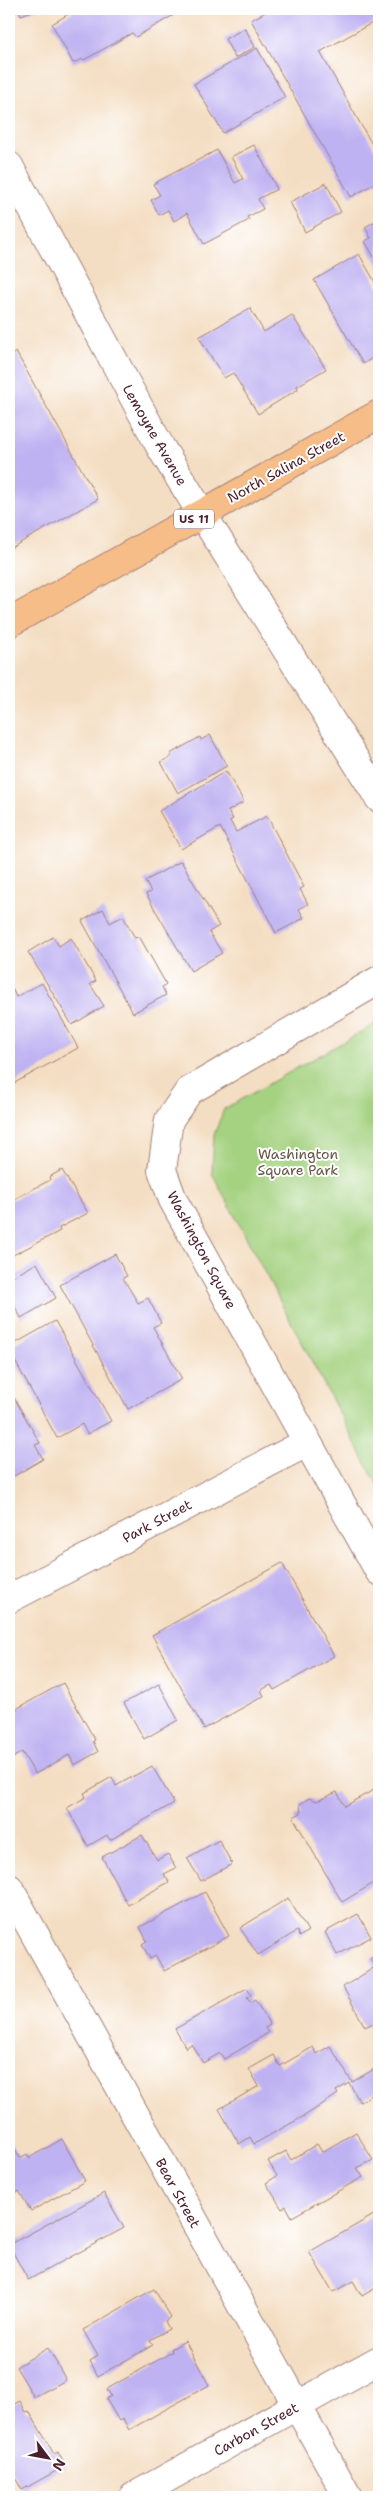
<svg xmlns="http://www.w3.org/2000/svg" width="388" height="2506" font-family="'Shantell Sans',sans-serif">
<rect width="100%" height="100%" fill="#fff"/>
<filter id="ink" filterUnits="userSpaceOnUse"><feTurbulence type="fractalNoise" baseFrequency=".02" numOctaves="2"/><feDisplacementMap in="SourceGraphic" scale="10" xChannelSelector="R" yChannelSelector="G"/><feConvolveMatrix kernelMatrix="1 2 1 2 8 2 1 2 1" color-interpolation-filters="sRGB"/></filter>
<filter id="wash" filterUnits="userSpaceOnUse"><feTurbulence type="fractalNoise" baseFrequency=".0096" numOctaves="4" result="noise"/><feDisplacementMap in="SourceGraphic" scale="20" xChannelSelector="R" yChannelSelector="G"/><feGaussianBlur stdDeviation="1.12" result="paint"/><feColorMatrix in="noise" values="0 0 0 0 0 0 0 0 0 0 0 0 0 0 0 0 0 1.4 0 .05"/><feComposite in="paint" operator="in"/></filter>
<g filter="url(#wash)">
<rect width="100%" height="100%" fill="#f4dec3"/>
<path fill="#a4d280" stroke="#777856" d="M379,1022V1488L212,1173L214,1135L224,1109Z"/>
<g id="blocks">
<path fill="#bfb2f2" d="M18,9H38L21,15Z
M77,9H184L136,37L132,33L84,60L83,59L73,63L52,24Z
M271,9H379V19L320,52L379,157V181L351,197L251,20Z
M245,28L255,47L235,58L225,39Z
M257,48L285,97L223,133L194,84Z
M254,145L277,189L258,199L263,209L247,217L249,220L204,244L187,213L174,221L168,210L159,215L151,200L160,195L153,184L217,150L235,183L243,179L231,157Z
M326,183L341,212L305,232L290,202Z
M379,219V266L365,241L371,238L365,227Z
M359,254L379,289V354L363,364L314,280Z
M250,308L264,332L292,315L326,369L297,386L298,389L258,414L233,373L224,378L199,337Z
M16,352L98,499L9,549V356Z
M210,735L227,766L178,793L161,762L171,757L170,754L200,737L201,740Z
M226,771L244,802L228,811L233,819L230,821L236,832L267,816L304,887L300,889L308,904L299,909L304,918L276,933L220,827L181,849L159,811Z
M181,861L219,926L209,932L222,953L191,971L146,894L151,892L145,881Z
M103,909L110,923L123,916L135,938L139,936L166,984L162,987L166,995L133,1013L82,921Z
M53,937L59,946L71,938L96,981L90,984L104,1006L72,1025L28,952Z
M9,982L16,997L42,983L78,1048L9,1086Z
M62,1170L88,1213L59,1228L60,1231L9,1257V1202L50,1180L49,1177Z
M115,1254L127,1276L123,1278L138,1303L148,1298L161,1323L153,1327L182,1379L128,1409L60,1285Z
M37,1263L56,1298L21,1318L9,1296V1279Z
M55,1321L111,1421L87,1434L82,1424L57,1438L9,1350V1347Z
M9,1389L40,1443L35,1445L43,1459L9,1479Z
M282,1563L334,1656L274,1690L271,1685L261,1690L264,1696L204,1729L152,1635Z
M63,1683L95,1740L93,1741L98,1752L74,1765L69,1755L35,1774L22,1752L11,1759L9,1755V1713Z
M159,1684L178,1720L144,1739L124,1703Z
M152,1766L174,1803L110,1840L107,1835L88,1846L67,1808L86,1797L84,1793L112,1777L116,1786Z
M379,1787V1880L342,1902L293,1817L301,1813L300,1804L309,1798L317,1801L337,1792L345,1806Z
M142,1835L157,1860L168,1854L176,1868L164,1874L169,1882L128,1905L102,1857Z
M219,1840L232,1864L201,1881L187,1858Z
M205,1892L229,1936L164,1971L156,1956L150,1959L142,1944L147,1941L140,1927Z
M288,1898L308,1931L299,1937L297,1931L258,1955L240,1928Z
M358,1914L371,1937L337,1955L325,1932Z
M379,1954V2020L365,2027L343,1987L375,1967L370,1959Z
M247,1988L251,1995L247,1998L251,2003L255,2000L270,2025L265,2028L268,2033L224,2059L220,2053L203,2063L191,2044L186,2048L175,2029Z
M330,2046L352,2082L376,2068L379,2073V2090L360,2102L349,2083L336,2091L338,2094L306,2115L254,2144L250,2137L239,2144L219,2109L259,2086L249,2069L274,2055L280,2066L313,2047L316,2054Z
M356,2132L373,2160L357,2168L363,2177L292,2217L286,2206L282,2209L266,2183L277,2176L268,2161L286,2151L291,2160L317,2144L322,2152Z
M9,2138L20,2158L27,2154L29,2158L62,2139L85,2181L31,2211L19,2191L9,2197Z
M104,2193L124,2228L28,2280L9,2245Z
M379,2212V2286L362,2296L353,2281L333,2292L309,2252Z
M154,2289L171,2317L165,2321L169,2329L150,2340L153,2345L98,2376L90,2361L98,2356L83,2330Z
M185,2341L209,2385L129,2430L123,2419L119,2421L106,2399L111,2396L107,2389L172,2352L171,2349Z
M48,2348L66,2380L34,2397L16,2367Z
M20,2401L26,2412L29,2411L54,2454L58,2452L65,2466L22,2490L9,2467V2407Z"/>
</g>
</g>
<g filter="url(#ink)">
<use href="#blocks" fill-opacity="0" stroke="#9f7e77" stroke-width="1"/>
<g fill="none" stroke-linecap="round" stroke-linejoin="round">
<g stroke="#9f7e77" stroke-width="30">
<path id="minor" d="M9,166L161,448L379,798
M379,980L189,1091L169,1120L162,1170L173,1200L379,1571
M9,1599L306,1443
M9,1888L348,2497
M133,2497L379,2360"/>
</g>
<g stroke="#9f7e77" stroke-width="30">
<path id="major" d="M9,623L379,414"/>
</g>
<use href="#minor" stroke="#fff" stroke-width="28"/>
<use href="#major" stroke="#f7bd88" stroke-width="28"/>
</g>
</g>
<g text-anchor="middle" stroke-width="4" stroke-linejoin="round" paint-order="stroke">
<rect fill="#fff" stroke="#80626b" stroke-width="1" x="174" y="509.5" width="40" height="19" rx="4"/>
<g font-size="12" font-weight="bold" fill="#4a1f2b">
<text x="194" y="523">US 11</text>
</g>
<g font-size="14" fill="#4a1f2b" stroke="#fff">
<text transform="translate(155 435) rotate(60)" y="5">Lemoyne Avenue</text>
<text transform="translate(286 467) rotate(-29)" y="5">North Salina Street</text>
<text transform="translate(202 1250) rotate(62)" y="5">Washington Square</text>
<text transform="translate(157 1521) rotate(-28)" y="5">Park Street</text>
<text transform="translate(178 2193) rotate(61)" y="5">Bear Street</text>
<text transform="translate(256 2429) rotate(-29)" y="5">Carbon Street</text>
</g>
<g font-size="14" fill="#655544" stroke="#fff">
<text x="298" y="1159">Washington<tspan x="298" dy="16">Square Park</tspan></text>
</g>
</g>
<rect width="388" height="2506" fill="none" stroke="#fff" stroke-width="30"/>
<g transform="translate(48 2458) rotate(122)" stroke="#ffffff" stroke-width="4" paint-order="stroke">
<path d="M0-4L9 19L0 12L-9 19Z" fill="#4a1f2b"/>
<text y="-8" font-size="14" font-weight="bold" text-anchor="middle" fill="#4a1f2b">N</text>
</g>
</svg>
